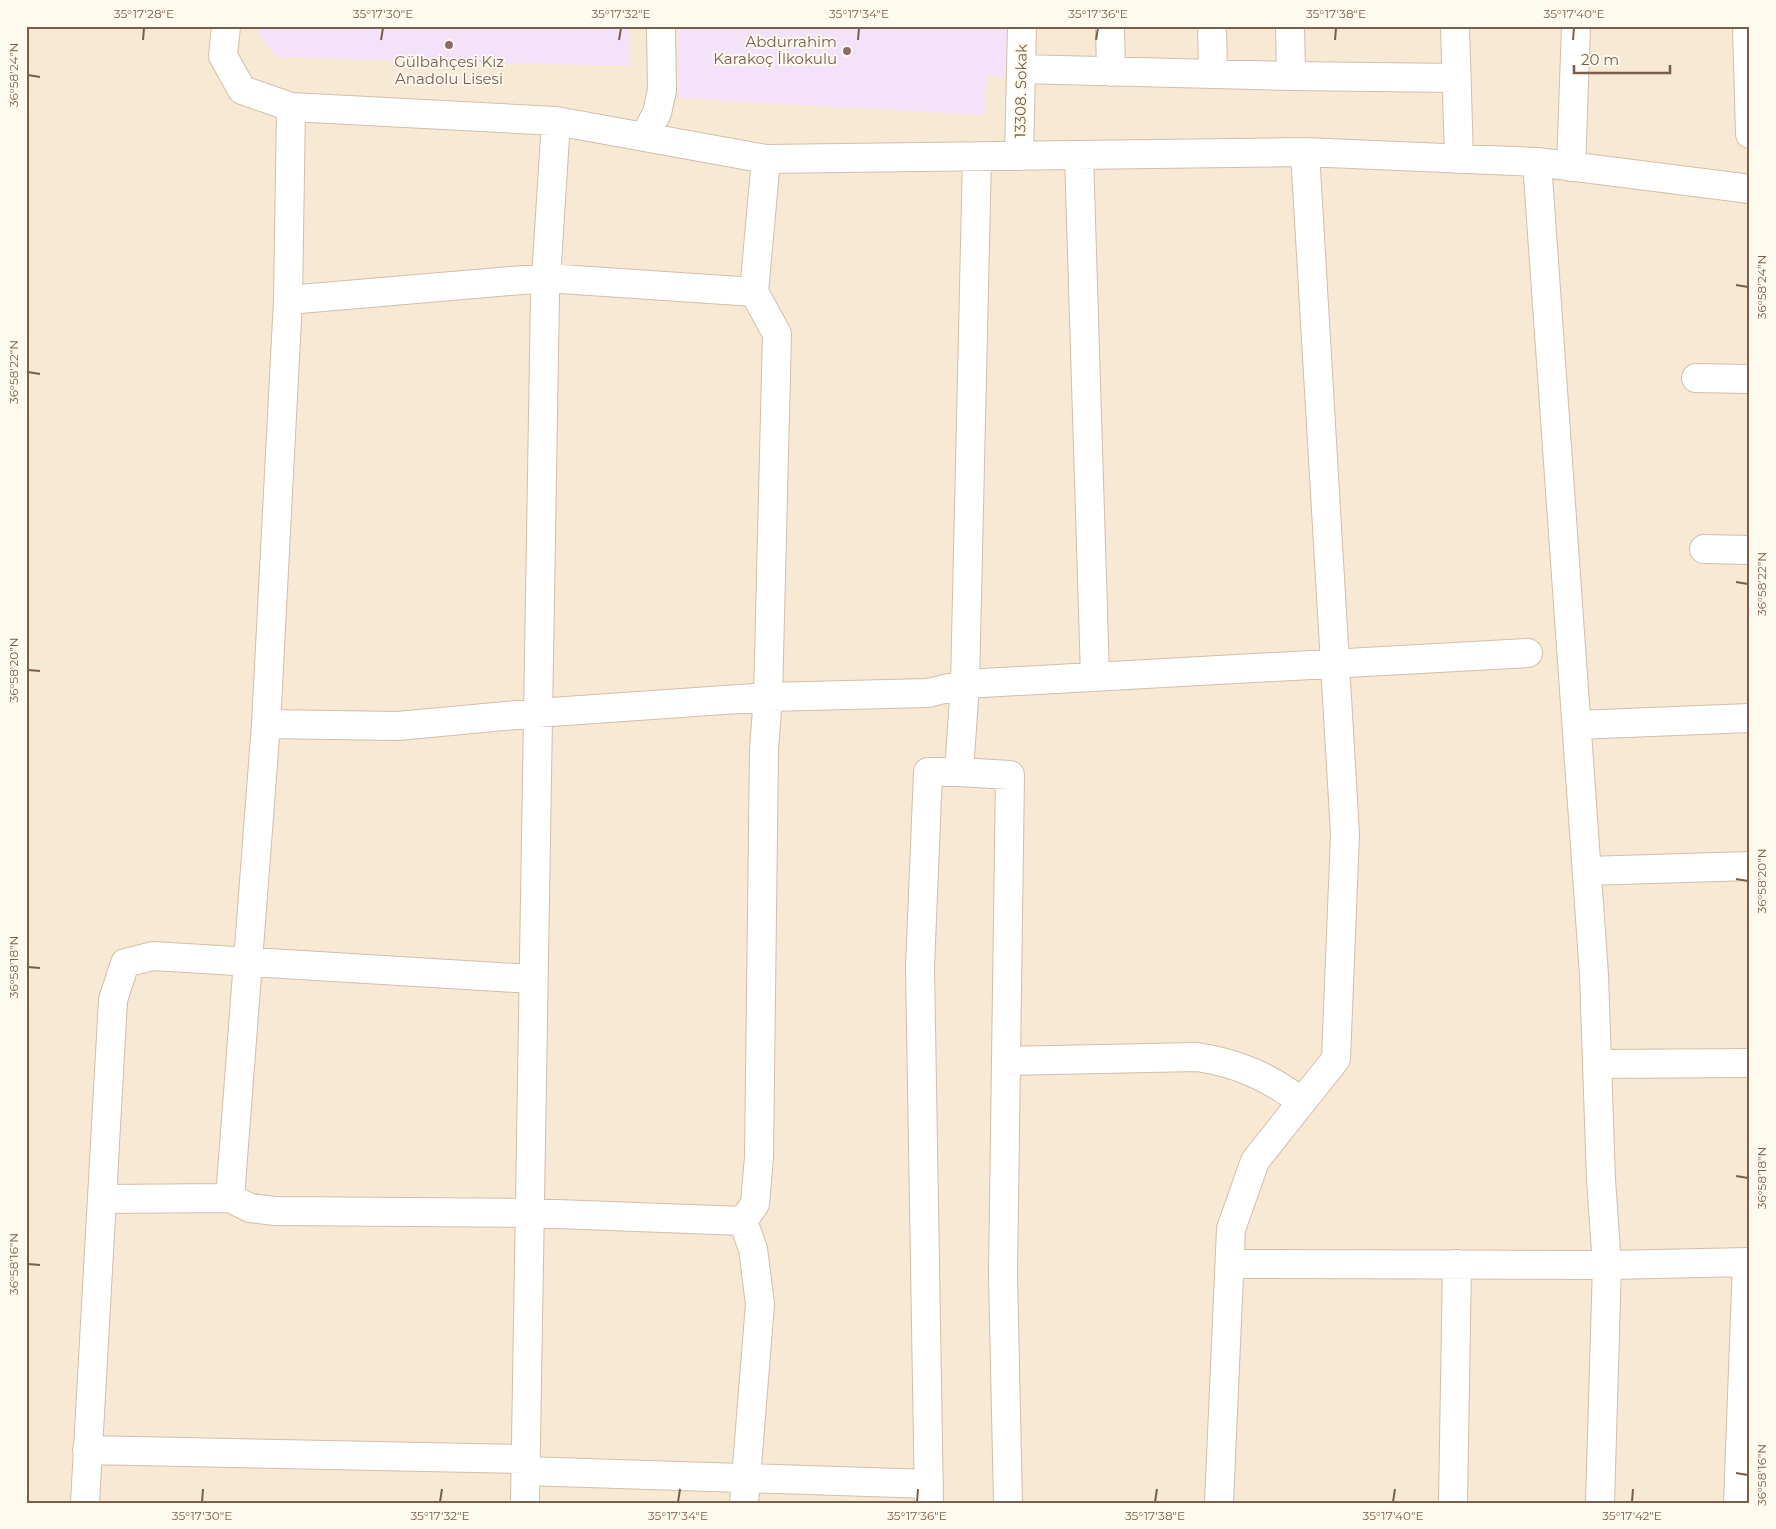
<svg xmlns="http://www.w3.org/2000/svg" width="1776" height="1529" font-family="Montserrat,sans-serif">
<rect width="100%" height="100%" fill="#fef7e6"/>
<path fill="#f7e9d4" d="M26,26H1750V1503H26Z"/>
<path fill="#f4e2fb" d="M258,26H630V66L276,57L258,32Z
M677,26H1016L1017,78L987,76L984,115L677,98Z"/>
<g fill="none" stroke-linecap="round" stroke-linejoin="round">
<g stroke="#d1bfaa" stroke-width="30">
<path id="minor" d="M226,26L223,56L242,90L291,107L556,121L766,159L1305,152L1537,162L1750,189
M1110,26L1111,72
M1212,26L1213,74
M1290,26L1291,76
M1455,26L1459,159
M1747,26L1750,134
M1021,69L1291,76L1456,78
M644,137L657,113L662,90L661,26
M1079,155L1095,676
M1019,156L1022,26
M1537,162L1594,975L1601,1180L1607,1265L1600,1503
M1571,167L1576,26
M288,300L546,278L754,292
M1696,378L1750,379
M1704,549L1750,550
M266,724L398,726L537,713L768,697L928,693L965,684L977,156
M1577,725L1750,718
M1587,871L1750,866
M1006,1061L1197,1057C1238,1063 1269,1077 1302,1102
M1597,1064L1750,1063
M230,1198L266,724L288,300L291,107
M102,1199L230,1198L250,1208L275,1211L530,1213L743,1221L755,1204L759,1157L764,749L768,697L777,334L754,292L766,159
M743,1221L753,1249L760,1304L744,1503
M1230,1264L1607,1265L1750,1262
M87,1450L526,1459
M526,1471L929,1484
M85,1503L113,1000L125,963L153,956L532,979
M525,1503L545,294L556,121
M929,1503L920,967L928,772H959
M1008,1503L1003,1275L1010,775L959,772L965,684L1528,653
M1219,1503L1231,1229L1255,1161L1336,1059L1345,834L1305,152
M1453,1503L1457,1264
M1738,1503L1747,1262"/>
</g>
<use href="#minor" stroke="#fff" stroke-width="28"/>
</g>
<path fill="none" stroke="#7a5e48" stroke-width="2" d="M143,40L144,28M381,40L383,28M619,40L621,28M858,40L859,28M1096,40L1098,28M1335,40L1336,28M1573,40L1574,28M28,75L40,77M1736,285L1748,287M28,372L40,374M1736,582L1748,584M28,670L40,671M1736,879L1748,881M28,967L40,968M1736,1176L1748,1178M28,1264L40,1265M1736,1473L1748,1475M202,1502L203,1489M440,1502L442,1489M678,1502L680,1489M917,1502L918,1489M1155,1502L1157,1489M1393,1502L1395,1489M1632,1502L1633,1489"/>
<g fill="#8d6e63" stroke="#fffaee" stroke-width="2">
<circle cx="449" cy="45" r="5"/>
<circle cx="847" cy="51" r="5"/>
</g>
<g text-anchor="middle" stroke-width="4" stroke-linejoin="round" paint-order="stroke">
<g font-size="15" fill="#785e54" stroke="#fffaee" text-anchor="end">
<text x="837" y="47">Abdurrahim<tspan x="837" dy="17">Karakoç İlkokulu</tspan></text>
<text x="449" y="67" text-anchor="middle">Gülbahçesi Kız<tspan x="449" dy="17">Anadolu Lisesi</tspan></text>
</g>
<g font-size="15" fill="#7a5e48" stroke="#fffaee">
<text transform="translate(1021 91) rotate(-89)" y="5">13308. Sokak</text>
</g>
</g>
<rect width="1776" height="1529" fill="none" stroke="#fffaee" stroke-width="55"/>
<path d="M1574 65v8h96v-8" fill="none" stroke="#7a5e48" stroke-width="2.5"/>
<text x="1581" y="65" font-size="15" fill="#7a5e48" stroke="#fffaee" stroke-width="4" paint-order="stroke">20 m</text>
<rect x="28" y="28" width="1720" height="1474" fill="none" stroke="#7a5e48" stroke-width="2"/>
<g font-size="12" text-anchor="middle" fill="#7a5e48">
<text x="144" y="18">35°17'28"E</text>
<text x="383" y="18">35°17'30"E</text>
<text x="621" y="18">35°17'32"E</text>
<text x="859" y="18">35°17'34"E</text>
<text x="1098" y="18">35°17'36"E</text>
<text x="1336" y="18">35°17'38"E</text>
<text x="1574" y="18">35°17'40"E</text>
<text transform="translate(14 75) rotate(-90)" y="4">36°58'24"N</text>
<text transform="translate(1762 287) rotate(-90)" y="4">36°58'24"N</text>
<text transform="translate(14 372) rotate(-90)" y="4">36°58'22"N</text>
<text transform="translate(1762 584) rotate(-90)" y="4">36°58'22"N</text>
<text transform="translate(14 670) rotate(-90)" y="4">36°58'20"N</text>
<text transform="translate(1762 881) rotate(-90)" y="4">36°58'20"N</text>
<text transform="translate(14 967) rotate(-90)" y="4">36°58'18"N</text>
<text transform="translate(1762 1178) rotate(-90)" y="4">36°58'18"N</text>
<text transform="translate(14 1264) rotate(-90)" y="4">36°58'16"N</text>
<text transform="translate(1762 1475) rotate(-90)" y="4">36°58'16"N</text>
<text x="202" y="1520">35°17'30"E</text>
<text x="440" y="1520">35°17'32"E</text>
<text x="678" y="1520">35°17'34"E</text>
<text x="917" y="1520">35°17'36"E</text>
<text x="1155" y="1520">35°17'38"E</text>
<text x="1393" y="1520">35°17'40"E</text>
<text x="1632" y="1520">35°17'42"E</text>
</g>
</svg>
